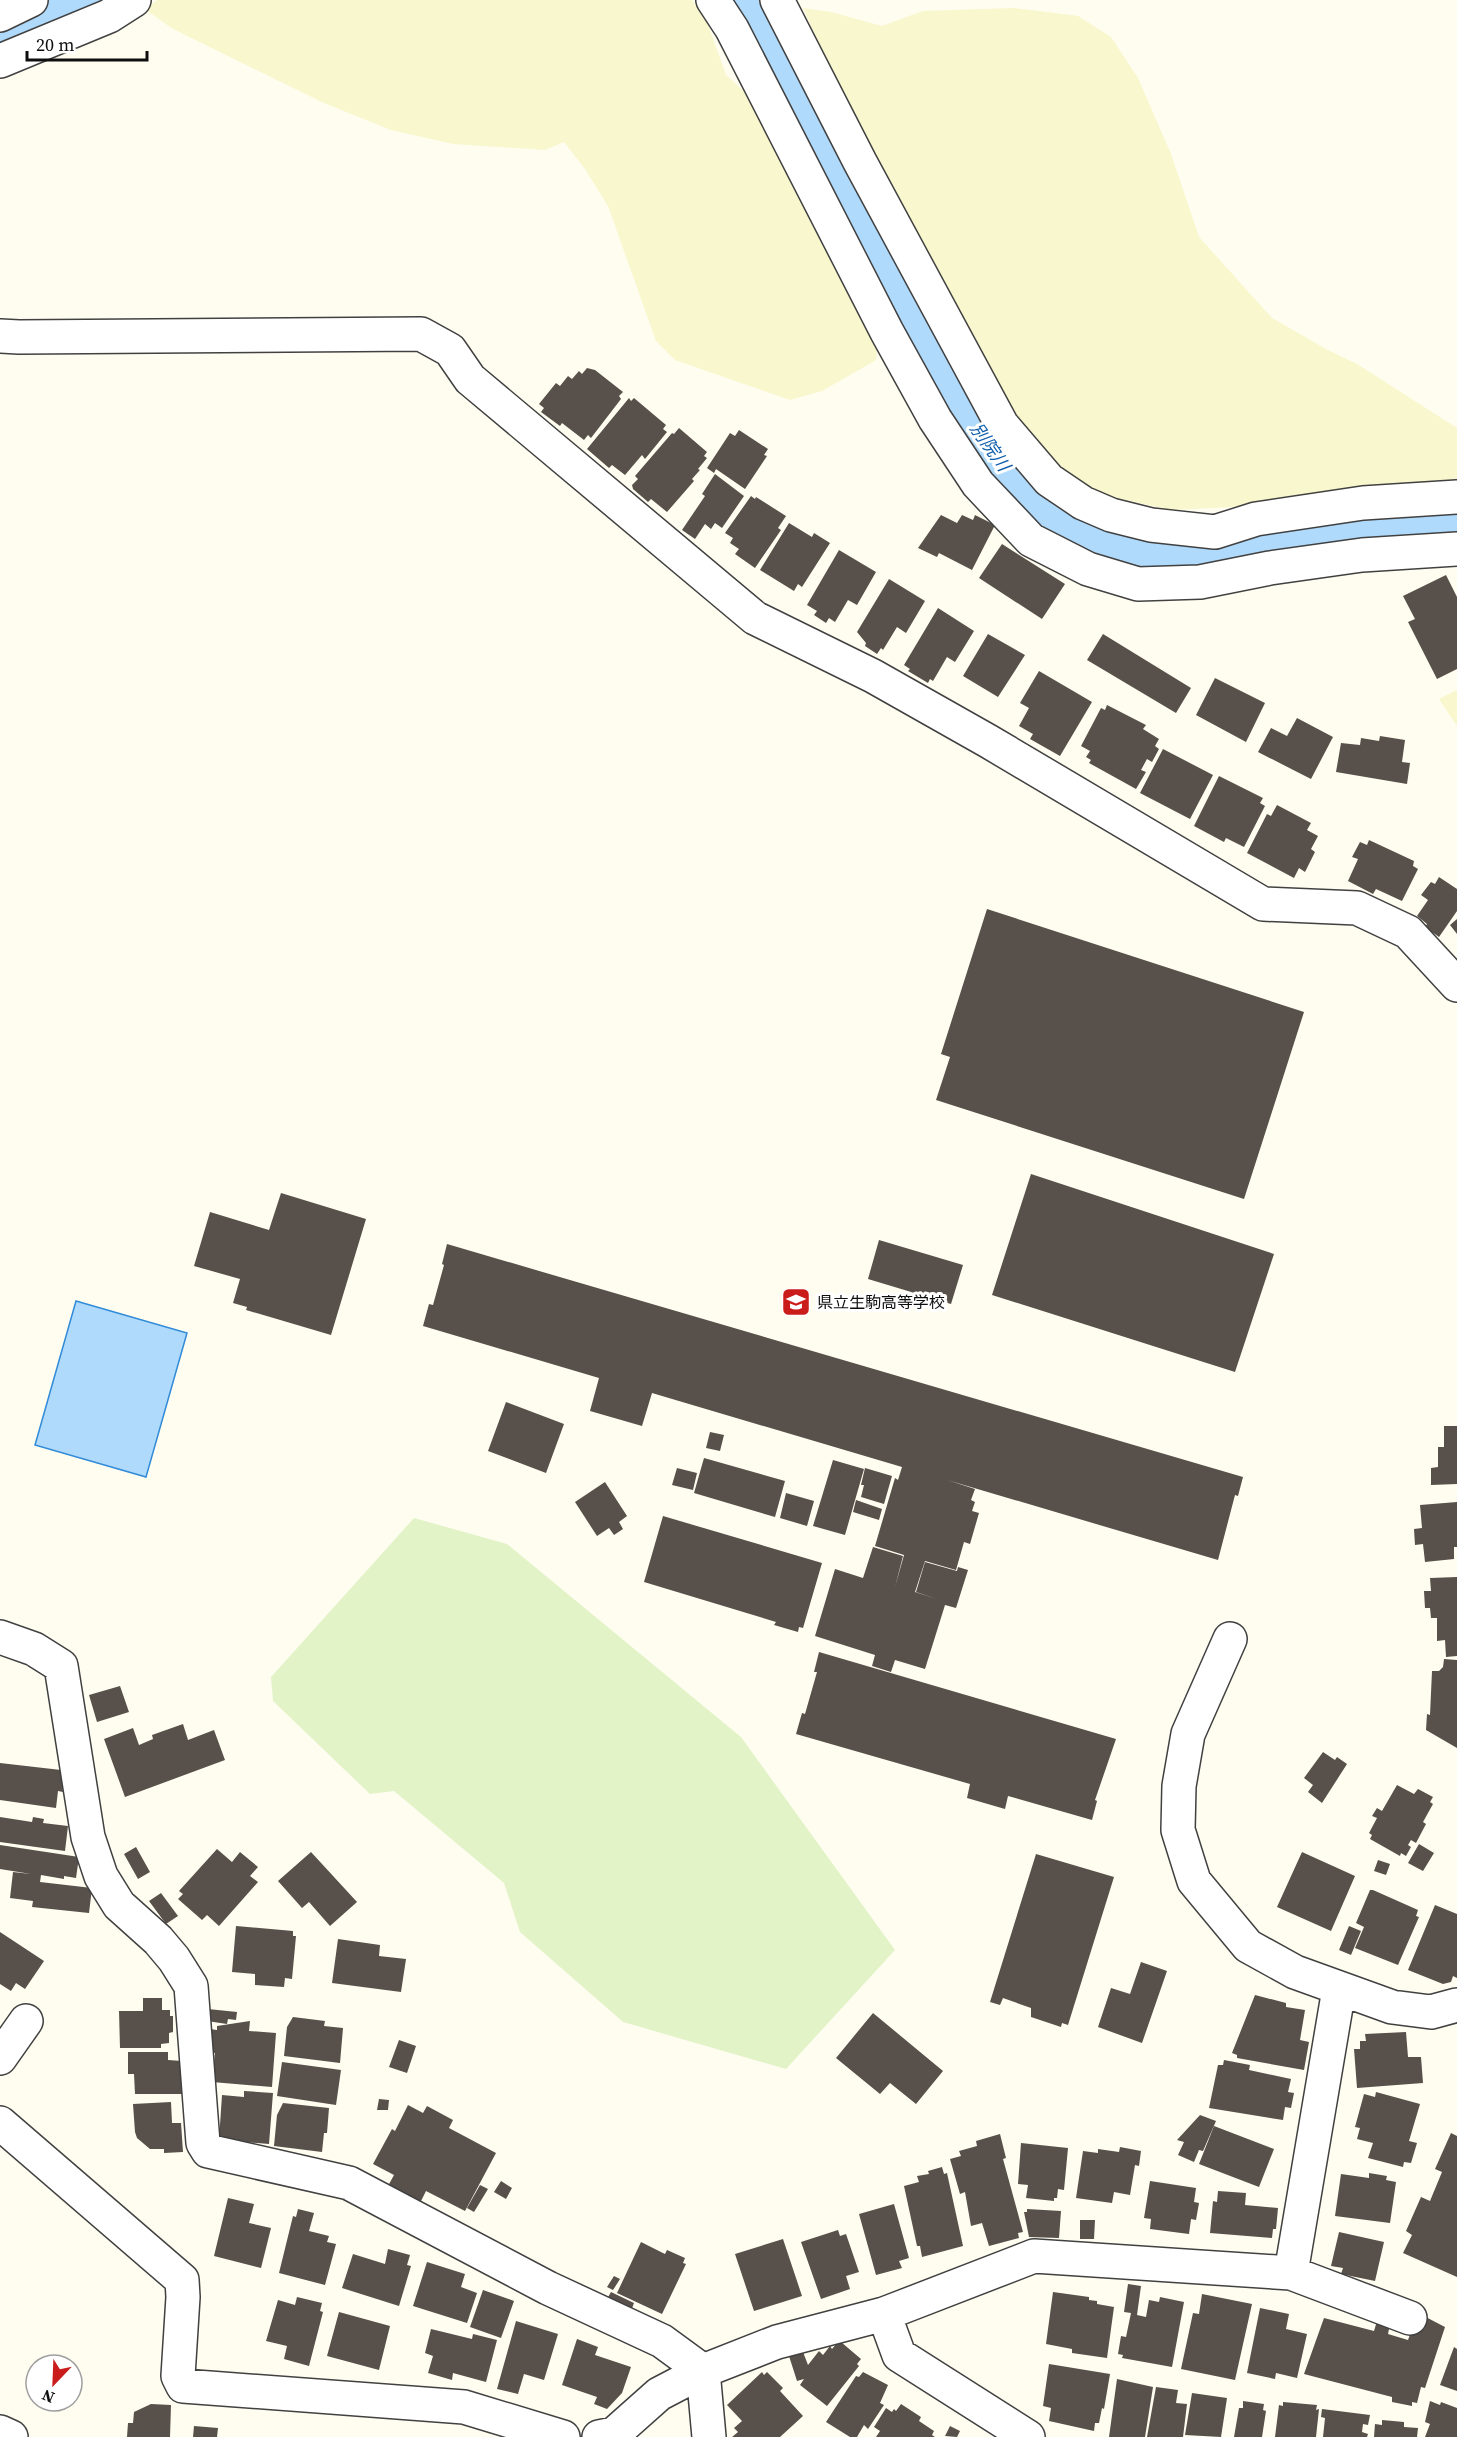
<svg xmlns="http://www.w3.org/2000/svg" width="1457" height="2437" font-family="'Source Serif 4','Noto Sans JP',serif">
<rect width="100%" height="100%" fill="#fffdf0"/>
<path fill="#f8f7cd" d="M157,0H692L706,19L726,75L747,94L877,351L876,360L822,391L790,400L675,360L656,341L608,206L585,169L564,142L545,150L453,144L391,130L324,103L173,29L146,10Z
M803,8L831,12L882,26L923,11L1013,8L1078,16L1111,37L1138,78L1171,154L1199,237L1272,318L1326,349L1357,364L1457,428V484L1271,505L1171,510L1116,498L1064,477L997,395L845,104Z
M1457,690V726L1439,699Z"/>
<path fill="#e2f3c8" d="M414,1518L507,1544L741,1737L895,1950L786,2069L623,2022L520,1932L504,1883L394,1791L370,1794L273,1701L271,1677Z"/>
<path fill="#b0dafb" stroke="#318bd8" stroke-width="1.5" d="M76,1301L187,1333L146,1477L35,1445Z"/>
<g fill="none" stroke-linecap="round" stroke-linejoin="round">
<path stroke="#b0dafb" stroke-width="72" d="M746,0L953,394L1013,480L1046,513L1084,538L1149,552L1212,551L1277,544L1361,526L1457,517
M0,31L20,26L81,0"/>
</g>
<path fill="#58504a" d="M587,368L595,370L623,392L619,396L621,399L591,438L588,435L584,440L562,423L560,426L541,412L544,408L539,404L556,383L560,386L568,376L572,379L579,371L582,374Z
M629,398L631,401L634,398L666,425L663,429L667,432L645,459L642,455L625,475L612,465L609,468L587,449Z
M679,428L707,452L704,456L707,458L698,469L700,470L692,479L694,481L667,512L651,499L648,502L633,489L632,485L638,479L635,476L672,433L674,434Z
M739,430L768,449L764,455L767,456L745,489L716,469L714,473L707,468L730,433L735,436Z
M715,474L744,496L722,528L715,523L711,529L705,524L695,539L682,530L705,496L702,494Z
M751,496L755,499L756,497L786,516L778,528L781,530L755,568L735,554L739,549L730,543L733,538L725,533Z
M941,515L957,523L962,515L973,520L975,515L995,525L972,570L939,553L937,557L918,548Z
M789,523L812,537L814,533L830,543L802,587L798,584L794,591L760,570Z
M1002,544L1065,584L1042,619L979,578Z
M839,550L876,572L857,605L848,600L835,622L829,618L826,623L814,615L817,611L807,605Z
M1446,575L1457,597V669L1437,679L1408,622L1415,619L1403,596Z
M889,579L925,601L906,633L897,627L883,650L881,648L877,654L865,646L866,643L857,632Z
M938,608L974,631L955,662L947,657L933,681L930,679L928,683L908,671L910,669L904,665Z
M988,634L1025,655L998,697L963,676Z
M1103,634L1191,688L1176,713L1087,660Z
M1039,671L1092,702L1060,756L1030,739L1033,734L1019,726L1029,708L1020,703Z
M1215,678L1265,703L1246,742L1196,715Z
M1107,705L1146,725L1143,729L1159,739L1155,746L1159,749L1152,762L1147,759L1141,770L1146,772L1136,789L1089,763L1091,760L1086,757L1090,751L1081,746L1101,708L1105,710Z
M1297,718L1333,737L1311,779L1258,752L1271,728L1287,736Z
M1380,736L1405,740L1402,762L1410,763L1407,784L1336,772L1341,743L1360,745L1361,738L1379,741Z
M1163,749L1213,775L1190,819L1140,793Z
M1219,776L1263,798L1260,803L1265,806L1244,847L1226,838L1224,842L1194,826Z
M1277,805L1311,823L1307,830L1318,836L1311,849L1315,852L1305,872L1299,868L1294,878L1247,853L1267,814L1271,816Z
M1369,840L1414,861L1413,866L1418,869L1402,901L1376,889L1373,894L1348,881L1358,859L1352,857L1360,842L1367,845Z
M1439,877L1457,889V911L1439,937L1425,927L1427,924L1417,916L1428,900L1421,895L1431,882L1435,884Z
M987,909L1304,1012L1244,1199L936,1100L950,1057L941,1054Z
M1457,919V934L1450,925Z
M1031,1174L1274,1254L1235,1372L992,1295Z
M281,1193L366,1219L331,1335L246,1310L247,1307L233,1303L240,1279L194,1266L210,1212L269,1230Z
M879,1240L963,1265L951,1304L868,1279Z
M447,1244L1243,1477L1238,1496L1235,1495L1218,1560L947,1480L975,1489L971,1500L975,1502L972,1511L979,1513L970,1544L964,1542L956,1570L925,1561L915,1592L937,1599L916,1592L925,1562L957,1571L958,1567L968,1570L956,1608L945,1605L925,1669L895,1660L891,1672L872,1666L875,1655L815,1636L835,1569L863,1578L873,1547L903,1556L895,1587L904,1555L875,1546L895,1478L898,1480L902,1467L652,1393L642,1426L590,1411L599,1378L423,1326L429,1304L433,1305L444,1265L442,1264Z
M506,1402L564,1424L546,1473L488,1451Z
M1444,1426H1457V1484L1431,1485V1468L1438,1467V1447H1444Z
M710,1432L724,1435L720,1451L706,1448Z
M704,1458L785,1481L775,1517L694,1493Z
M833,1460L864,1469L845,1535L813,1526Z
M677,1468L697,1473L693,1490L672,1485Z
M865,1468L892,1476L884,1504L861,1497L864,1485H861Z
M605,1482L627,1516L619,1522L623,1529L614,1535L609,1528L597,1536L575,1502Z
M786,1493L814,1501L807,1526L780,1518Z
M856,1500L882,1509L879,1520L853,1512Z
M1457,1502V1547H1454V1559L1425,1562L1423,1544L1415,1545L1414,1529L1422,1528L1420,1505Z
M663,1516L822,1563L803,1628L799,1627L798,1632L774,1625L776,1622L644,1582Z
M1457,1577V1656L1446,1657L1445,1640L1437,1641V1618H1431L1430,1608H1425L1424,1591H1431L1430,1578Z
M819,1652L1116,1739L1095,1800L1097,1801L1092,1820L1008,1796L1005,1809L967,1798L970,1784L796,1734L802,1713L805,1714L817,1672H814Z
M1444,1659L1457,1660V1748L1426,1730L1427,1714L1430,1715L1432,1671H1439L1443,1667Z
M120,1686L129,1712L97,1722L89,1695Z
M183,1724L188,1740L214,1730L225,1760L125,1797L104,1739L133,1728L139,1745L153,1739L152,1735Z
M1323,1752L1335,1760L1337,1757L1347,1764L1322,1803L1308,1792L1313,1785L1304,1778Z
M0,1763L61,1770L63,1792L58,1791L56,1808L0,1800Z
M1397,1785L1414,1794L1418,1789L1433,1797L1430,1802L1433,1804L1423,1822L1426,1824L1416,1843L1411,1840L1408,1845L1411,1847L1406,1856L1401,1853L1400,1856L1370,1839L1372,1835L1369,1833L1377,1818L1372,1816L1377,1808L1382,1811Z
M0,1817L32,1822L33,1817L44,1819L43,1823L68,1826L65,1851L0,1842Z
M1419,1844L1434,1853L1423,1871L1408,1863Z
M0,1845L79,1857L76,1878L64,1876V1879L41,1875L40,1882L92,1888L89,1913L32,1907L33,1901L10,1898L13,1872L31,1874L0,1869Z
M136,1847L150,1872L138,1879L124,1854Z
M217,1849L232,1862L240,1852L258,1867L250,1876L258,1882L219,1926L207,1915L202,1920L178,1899L183,1894L179,1891Z
M311,1852L357,1902L330,1926L309,1902L302,1908L278,1881Z
M1302,1852L1355,1876L1331,1931L1277,1907Z
M1036,1854L1114,1877L1068,2025L1062,2023L1061,2027L1031,2017V2008L1003,1998L1000,2005L990,2002Z
M1378,1860L1390,1864L1386,1875L1374,1871Z
M1370,1890H1373L1418,1910L1416,1916L1419,1917L1398,1965L1355,1948L1364,1927L1356,1923Z
M161,1893L178,1916L166,1924L149,1901Z
M1435,1905L1457,1914V1978L1453,1976L1451,1982L1443,1984L1408,1970Z
M236,1926L293,1931V1936H296L292,1979L285,1978L284,1987L255,1985V1974L232,1972Z
M1349,1926L1361,1931L1351,1955L1339,1950Z
M0,1932L44,1961L25,1989L16,1983L11,1991L0,1984Z
M338,1939L380,1945L379,1956L406,1959L401,1992L332,1983Z
M1141,1962L1167,1971L1142,2043L1098,2027L1111,1988L1130,1994Z
M1255,1995L1286,2003V2007L1305,2010L1300,2040L1309,2042L1304,2070L1237,2058V2055L1232,2053Z
M143,1998H162V2010H170V2016H173V2032L169,2033V2043L161,2044V2048H120L119,2011H143Z
M208,2009L237,2012L236,2020L228,2019L227,2024L207,2021Z
M873,2013L943,2071L916,2104L890,2083L880,2094L836,2058Z
M293,2017L325,2021L324,2026L343,2028L340,2063L284,2056L287,2027Z
M250,2021L249,2031L276,2033L272,2087L212,2082L215,2053L208,2052L210,2029L217,2030V2026Z
M1406,2032L1408,2057H1421L1423,2083L1357,2088L1354,2049H1360V2041H1366L1365,2034Z
M399,2040L416,2046L407,2073L389,2067Z
M128,2052H168V2060L182,2061V2094H135L134,2074H128Z
M1224,2060L1250,2065L1249,2070L1291,2079L1288,2092L1294,2093L1291,2108L1285,2107L1283,2120L1209,2108L1218,2065H1223Z
M282,2062L341,2070L336,2105L277,2096Z
M244,2091L273,2093L269,2144L219,2140L222,2095L244,2097Z
M1376,2092L1420,2104L1409,2141L1417,2143L1411,2163L1404,2162L1403,2167L1368,2158L1373,2143L1357,2139L1360,2128L1355,2127L1364,2094L1375,2097Z
M379,2099L389,2100L388,2110H377Z
M171,2102L172,2123H181L183,2152L164,2153V2149H150L137,2138L135,2132L133,2104Z
M283,2103L329,2108L327,2133H324L322,2152L274,2146L277,2115Z
M408,2105L423,2113L427,2106L453,2120L449,2128L496,2153L465,2211L426,2191L420,2203L388,2186L394,2175L373,2164L392,2129L395,2131Z
M1200,2115L1216,2121L1203,2151L1199,2150L1194,2162L1178,2155L1184,2142L1177,2140Z
M1214,2126L1274,2149L1259,2187L1199,2164Z
M1451,2133L1457,2136V2277L1403,2253L1412,2235L1406,2231L1421,2197L1430,2201L1442,2172L1435,2169Z
M1000,2134L1006,2158L1003,2159L1023,2232L1018,2233L1019,2238L989,2246L982,2223L971,2226L965,2192L960,2194L950,2159L961,2156L959,2151L977,2146L976,2141Z
M1021,2143L1068,2148L1064,2190L1058,2189L1057,2198H1054V2201L1026,2198L1028,2185L1018,2184Z
M1120,2147L1141,2151L1139,2166L1135,2165L1130,2195L1114,2192L1112,2203L1076,2198L1083,2151L1098,2153V2149L1119,2152Z
M942,2167L944,2174L947,2173L963,2246L922,2257L920,2246H917L904,2186L919,2182L917,2176L929,2174L928,2171Z
M1369,2173L1387,2176L1386,2180L1396,2182L1390,2223L1335,2216L1341,2174L1369,2178Z
M501,2181L512,2188L506,2199L494,2192Z
M1150,2181L1196,2188L1194,2202L1199,2203L1196,2220L1191,2219L1189,2234L1150,2229L1151,2219L1144,2218Z
M480,2185L488,2189L474,2212L467,2208Z
M1218,2191L1246,2193L1245,2205L1278,2208L1276,2229H1273L1272,2238L1210,2233L1213,2201L1217,2202Z
M228,2198L254,2204L249,2223L271,2228L261,2268L214,2256Z
M894,2204L909,2258L899,2261L902,2268L876,2275L859,2214Z
M298,2209L314,2213L309,2231L329,2236L327,2242L336,2244L325,2285L279,2273L293,2216L296,2217Z
M1027,2209L1061,2211L1059,2238L1029,2237L1024,2212H1027Z
M1080,2220H1095L1094,2239H1080Z
M838,2230L840,2236L846,2234L859,2272L846,2276L850,2289L821,2299L801,2242Z
M1339,2232L1384,2242L1375,2281L1341,2274L1343,2268L1331,2266Z
M783,2239L802,2296L754,2311L735,2254Z
M641,2242L665,2254L667,2250L685,2258L683,2263L686,2264L662,2314L617,2293Z
M388,2249L410,2255L407,2265L411,2266L399,2306L342,2288L353,2254L385,2264Z
M427,2262L465,2274L461,2287L477,2293L467,2323L413,2306Z
M614,2276L620,2279L613,2290L607,2287Z
M1128,2284L1141,2286L1137,2315L1146,2317L1149,2300L1159,2302L1160,2297L1184,2302L1172,2367L1122,2358L1123,2355L1118,2354L1121,2336L1126,2337L1131,2313L1124,2312Z
M483,2290L514,2301L501,2338L470,2327Z
M611,2292L634,2303L631,2311L607,2299Z
M1053,2292L1089,2297V2300L1097,2301V2304L1114,2307L1107,2358L1072,2353V2349L1046,2344Z
M1202,2294L1252,2304L1235,2380L1181,2369L1193,2313L1199,2314Z
M297,2297L322,2303L320,2311L323,2312L309,2366L284,2359L287,2346L266,2341L278,2300L295,2305Z
M1260,2308L1289,2314L1286,2329L1307,2334L1297,2378L1276,2373L1275,2379L1247,2373Z
M339,2312L390,2326L379,2370L327,2356Z
M1418,2313L1445,2327L1425,2388L1421,2387L1417,2403L1412,2402V2406L1392,2402V2397L1304,2374L1324,2318L1374,2331L1377,2321L1390,2324L1388,2334L1408,2340Z
M516,2321L558,2334L544,2380L524,2374L518,2394L497,2389Z
M431,2329L472,2339L473,2334L497,2340L486,2382L453,2373L452,2380L428,2373L433,2356L425,2353Z
M577,2339L598,2347L595,2355L631,2367L622,2393L607,2409L594,2404L597,2397L562,2385Z
M841,2342L861,2359L857,2364L859,2366L827,2406L800,2385L804,2379L797,2381L789,2356L803,2352L808,2365L819,2351L823,2355L830,2346L832,2349L837,2343Z
M1454,2347L1457,2349V2391L1440,2385Z
M1049,2364L1110,2374L1104,2409L1102,2408L1099,2423H1095L1094,2431L1049,2421L1051,2408L1043,2406Z
M762,2372L764,2375L767,2372L783,2388L780,2391L803,2416L780,2437H732L738,2432L734,2428L742,2421L727,2405Z
M863,2372L888,2385L880,2403L884,2405L868,2429L864,2425L857,2437H850L826,2422L856,2376L859,2377Z
M1117,2379L1153,2387L1145,2437H1109Z
M1156,2387L1178,2390L1176,2403L1187,2404L1183,2437H1147Z
M1192,2393L1227,2398L1221,2437L1185,2435Z
M1243,2401L1264,2404L1263,2410L1266,2411L1262,2437H1234L1239,2408H1243Z
M1430,2401L1440,2405L1441,2402L1457,2408V2437H1425L1430,2424L1425,2422Z
M1283,2402L1317,2405L1316,2410L1319,2409L1316,2437H1275L1279,2405L1283,2406Z
M151,2404L171,2405L170,2437H127L128,2423H133L134,2412Z
M901,2404L921,2417L919,2421L934,2431L932,2435L935,2437H876L880,2431L874,2427L886,2408L892,2412L894,2409L896,2411Z
M1322,2409L1370,2415L1368,2425L1363,2424L1362,2432L1368,2434L1367,2437H1323L1325,2418L1321,2417Z
M1382,2420L1404,2422V2427L1418,2428L1417,2437H1374L1375,2424L1382,2425Z
M194,2426L218,2428L217,2437H193Z
M950,2426L960,2431L957,2437L945,2436Z"/>
<g fill="none" stroke-linecap="round" stroke-linejoin="round">
<g stroke="#414141" stroke-width="36">
<path id="street" d="M713,0L732,29L887,332L935,419L978,484L1031,540L1088,569L1138,584L1200,582L1270,568L1362,555L1457,549
M777,0L860,162L1002,425L1049,480L1083,503L1111,515L1151,525L1215,532L1256,519L1363,503L1457,497
M0,15L31,0
M0,61L109,16L134,0
M0,336L19,337L421,334L450,350L470,379L755,618L873,676L988,741L1263,904L1357,908L1408,932L1457,985
M0,1637L34,1649L61,1666L88,1837L101,1876L119,1905L158,1940L174,1959L191,1986L203,2143L208,2151L349,2183L548,2288L662,2341L703,2371L659,2394L614,2434L599,2437
M1230,1639L1188,1734L1179,1786L1178,1830L1194,1881L1248,1946L1295,1972L1392,2007L1431,2012L1457,2005
M0,2058L26,2021
M0,2123L182,2280L183,2297L178,2376L183,2386L464,2407L563,2437
M1291,2273L1410,2318
M884,2314L899,2355L1028,2437
M0,2432L11,2437
M709,2437L703,2371L777,2342L884,2314L1034,2256L1291,2273L1339,1989"/>
</g>
<use href="#street" stroke="#fff" stroke-width="33"/>
</g>
<defs>
<g id="school-square" transform="scale(1.5)"><rect x="-9" y="-9" width="18" height="18" rx="4" fill="#ca1d1b" stroke="#fff"/><path d="M0-5L7-2L0 1L-7-2ZM-4 1L0 2.5L4 1V4Q0 6-4 4Z" fill="#fff"/></g>
</defs>
<g fill-rule="evenodd">
<use href="#school-square" x="796" y="1302"/>
</g>
<g text-anchor="middle" stroke-width="6" stroke-linejoin="round" paint-order="stroke">
<g font-size="16" fill="#0e0e0e" stroke="#fff" text-anchor="start">
<text x="817" y="1308">県立生駒高等学校</text>
</g>
<g font-size="18" font-style="italic" fill="#0d5cab" stroke="#fff">
<text transform="translate(990 447) rotate(55)" y="6">別院川</text>
</g>
</g>
<g transform="translate(54 2383) rotate(203)"><circle r="28" fill="#ffffff" stroke="#9f9f9f" stroke-width="1.5"/>
<path d="M0-4.5L10 22L0 15L-10 22Z" fill="#ca1d1b"/>
<text y="-9" font-size="16" font-weight="bold" text-anchor="middle" fill="#0e0e0e">N</text>
</g>
<path d="M27 51v9h120v-9" fill="none" stroke="#0e0e0e" stroke-width="3"/>
<text x="36" y="51" font-size="18" fill="#0e0e0e" stroke="#ffffff" stroke-width="4.5" paint-order="stroke">20 m</text>
</svg>
